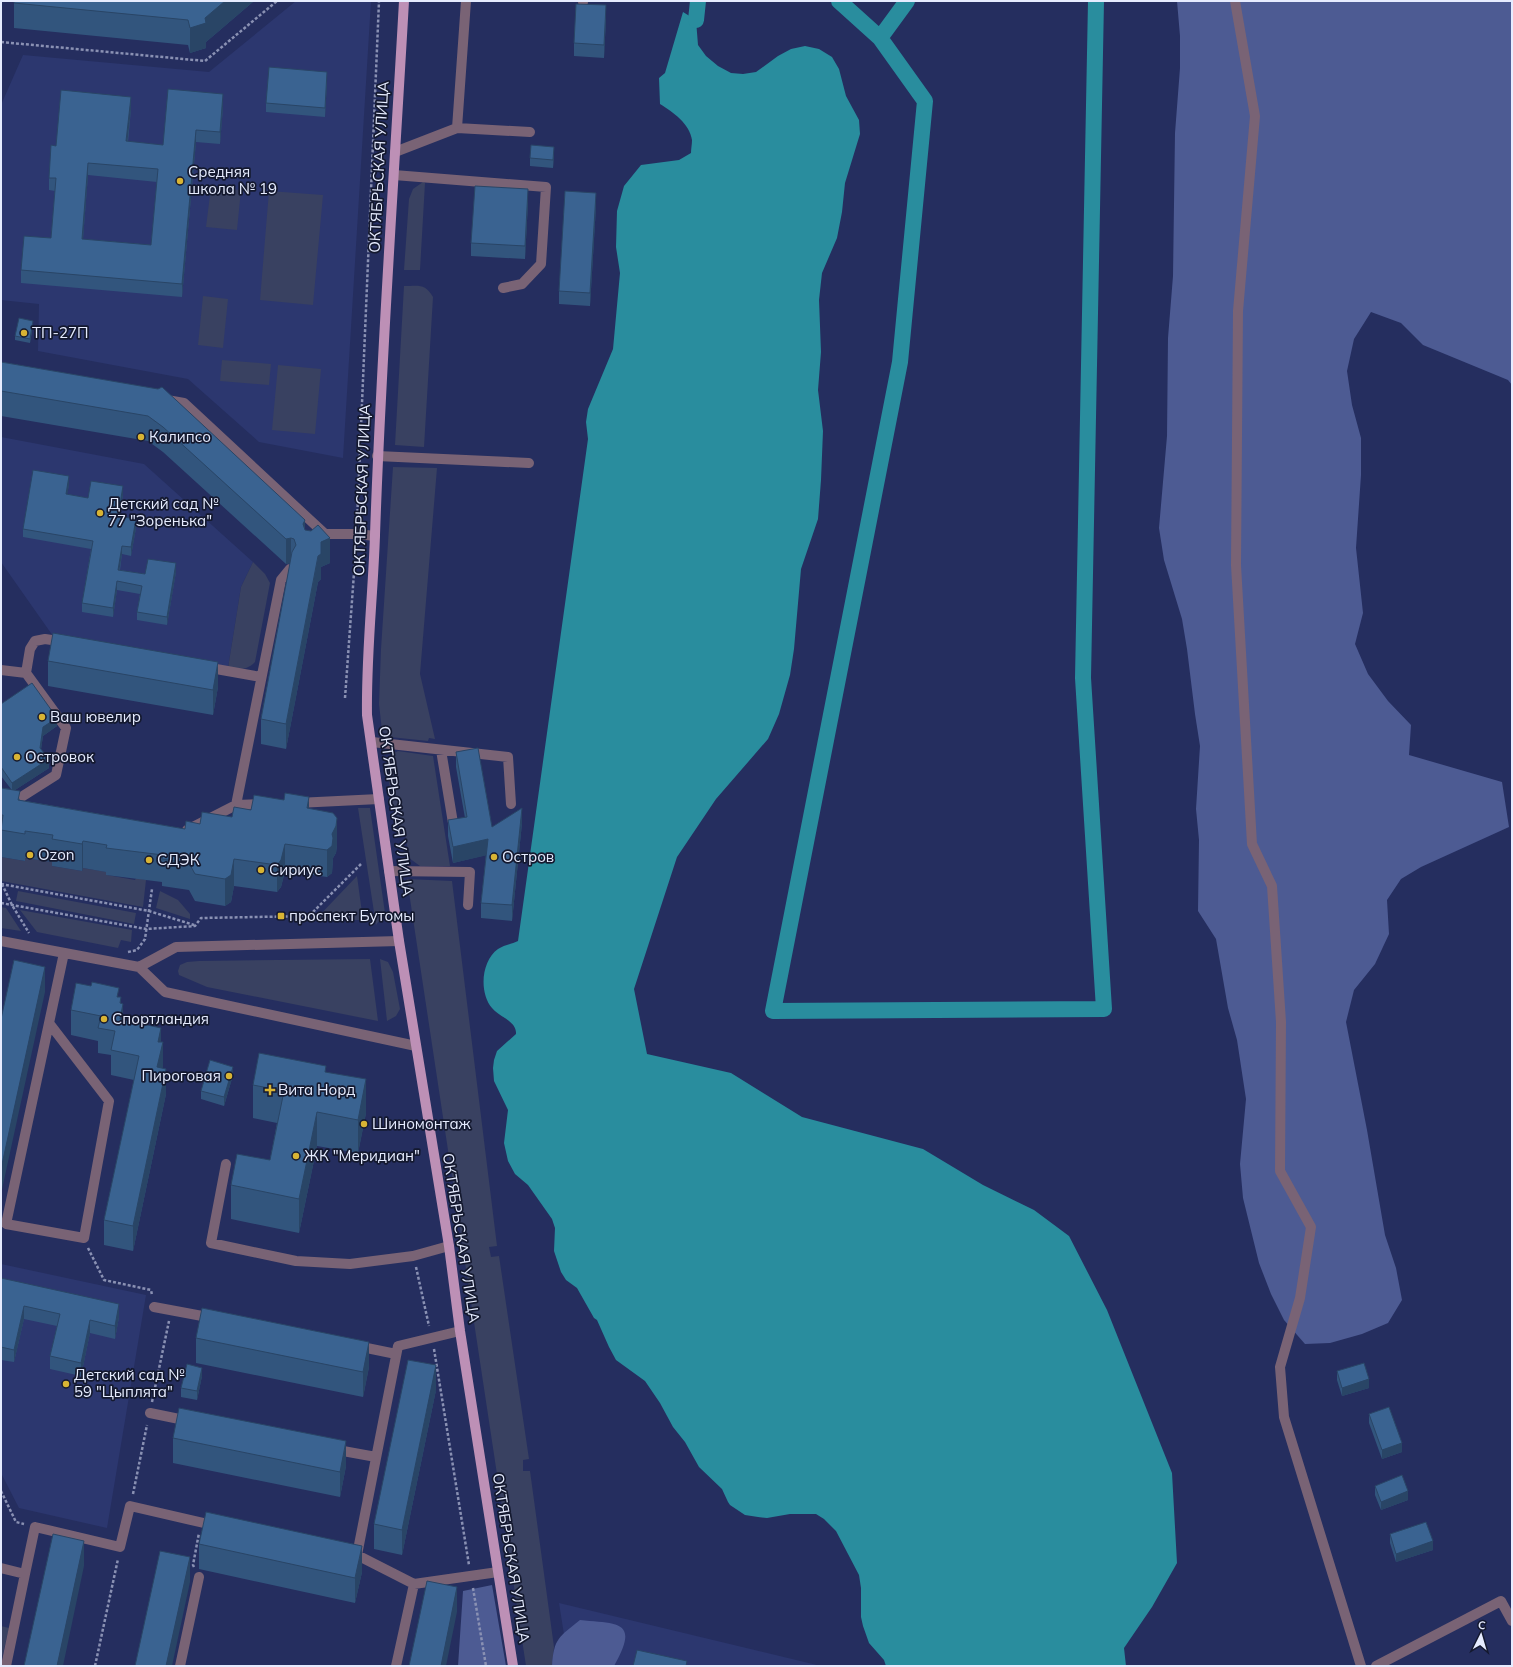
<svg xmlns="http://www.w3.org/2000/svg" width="1513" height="1667" font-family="Mulish,sans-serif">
<rect width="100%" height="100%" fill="#252e5f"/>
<path fill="#2c376f" d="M296,1H371L343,458L259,442L188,379L38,351L39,304L1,300V105L23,55L209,72Z
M1,437L144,464L253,562L241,587L228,668L53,636L1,562Z
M1,1264L146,1295L107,1528L19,1508L1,1473Z
M559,1603L821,1666H569Z"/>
<path fill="#394161" d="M423,182L425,183L420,270H404L409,199L413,189Z
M211,187L241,190L237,230L206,227Z
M269,191L323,195L313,305L260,300Z
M404,286C419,286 425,283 433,297L424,447L395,445Z
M203,296L228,299L223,348L198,345Z
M222,360L271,364L269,385L220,381Z
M278,365L321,369L315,434L272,430Z
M393,467L437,468L420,674L435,739L429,738L428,741L390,737L382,731L379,704L381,649Z
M253,562L265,574L270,583L255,662C246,671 240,669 228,668L241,587Z
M398,751L433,756L450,866H420L409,858L406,838L396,822L386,765L392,754Z
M358,808H370L385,913L376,925Z
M1,857L25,861V858L53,862L52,866L82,871L83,868L107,872V875L135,880L136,878L146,880L143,907L1,881Z
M357,876L363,920H315Z
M407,879L452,881L497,1246L489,1247L491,1257L499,1256L529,1459L523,1460V1471H530L554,1647L552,1666H526Z
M18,891L136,913L134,924L16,901Z
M160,891L178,900L190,914V919L156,908Z
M1,907L6,908L21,931L1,928Z
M20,910L132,930L131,942L121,940L118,948L37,932Z
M370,959L378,1021L207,987L179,975L178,971L180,965L187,962L199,961Z
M380,959L388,962L393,972L400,1009L396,1016L387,1021Z
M1,1626L9,1628L1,1662Z"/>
<path fill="#4d5b93" d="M1177,1H1512V385L1508,380L1423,345L1401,323L1371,312L1354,339L1347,371L1352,405L1361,438V475L1356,548L1363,613L1355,644L1368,674L1388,701L1411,725L1409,755L1502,782L1509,827L1421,867L1401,879L1387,900L1389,934L1375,964L1354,990L1346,1022L1367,1130L1385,1235L1396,1268L1402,1300L1388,1323L1362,1334L1330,1343L1305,1344L1284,1320L1271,1294L1259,1263L1243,1198L1240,1164L1246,1099L1237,1040L1228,1008L1216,939L1198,911L1199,840L1196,809L1200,746L1195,714L1187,649L1182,619L1164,560L1159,528L1167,436L1168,338L1173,276L1175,133L1180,68V36Z
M492,1585L506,1666H458L463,1591Z
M580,1620C618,1624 640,1620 614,1666H552C554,1638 559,1637 580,1620Z"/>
<path fill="#298d9e" d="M683,12L696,20L698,45L706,56L718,66L731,73L743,74L756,72L778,56L791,49L805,46L819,49L832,57L839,69L846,96L859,120L860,134L845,183L842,212L837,238L822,273L819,300L821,352L818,390L823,431L821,480L818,519L801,569L794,649L790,675L779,714L768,739L716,799L677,857L634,989L647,1054L731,1073L802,1117L923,1149L983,1185L1034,1210L1069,1236L1107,1310L1172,1473L1177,1563L1152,1607L1124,1648L1126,1666H886L884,1660L869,1643L863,1626L861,1617V1588L859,1575L836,1531L824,1519L816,1514H790L767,1518L758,1517L745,1515L730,1505L728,1502L722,1489L699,1467L685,1442L673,1427L660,1403L645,1381L616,1360L609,1347L597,1320L594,1318L577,1288L566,1280L561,1272L554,1251L555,1228L552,1219L528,1185L515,1174L508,1161L504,1143L508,1110L494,1081L493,1068L494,1060L497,1051L516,1034C517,1021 499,1017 492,1008C479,993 481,961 498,949C504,945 512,944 518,941L588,439L586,422L588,409L613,349L620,273L616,247L617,211L624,186L641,165L679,160L691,153C691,149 692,144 692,140C690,124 673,112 660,104L659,78L665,73Z"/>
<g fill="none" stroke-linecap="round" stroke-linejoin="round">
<path stroke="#298d9e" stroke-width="16" d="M839,1L880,38L907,1
M696,20L698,1
M880,38L925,101L900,362L773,1011L1104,1009L1083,678L1096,1"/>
<path stroke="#8a91b3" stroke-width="2.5" stroke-dasharray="3 2" stroke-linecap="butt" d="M1,42L205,61L277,1
M357,522L379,1
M345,698L356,545
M1,884L149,911L194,925
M2,884L12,905L29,933
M1,903L146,929L195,926L201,918L309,916L361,864
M128,952L137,950L145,939L152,889
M88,1248L104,1280L151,1290L152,1295
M416,1267L429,1326
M434,1349L469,1565
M152,1402L169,1321
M1,1491L16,1522L24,1524
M133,1494L147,1425
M194,1567L193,1565L199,1533
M473,1588L486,1666
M95,1666L118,1559"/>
<path stroke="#796375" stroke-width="10" d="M1235,1L1255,116L1238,311L1236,565L1252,844L1272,886L1281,1022L1280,1171L1311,1227L1300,1298L1280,1367L1284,1417L1361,1666
M583,2V1
M457,128L530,132
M395,152L457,128L466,1
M394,175L546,187L541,264L522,284L503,288
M167,400L184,403L325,534H357L375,536
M377,456L529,463
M205,667L261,677
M1,670L26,673L66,728L56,775L15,801
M26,673L30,649L35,641L45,639L65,642
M372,742L508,757L511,804
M441,750L453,823
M297,803L379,799
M236,805L281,580L290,569
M187,830L236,805L265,804
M389,871L470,872L468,905
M1,941L139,967L165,992L416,1046
M139,967L176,947L399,941
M49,1023L109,1101L84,1238L6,1224L58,981L64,953
M226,1164L211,1243L296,1261L350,1264L413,1256L449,1246
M154,1307L213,1318
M357,1346L396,1354
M150,1413L189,1421
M332,1449L376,1457
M350,1554L357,1555L414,1584L498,1572
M357,1555L398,1346L460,1331
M1,1568L25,1574L6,1666
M25,1574L35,1527L120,1547L130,1506L217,1526
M180,1666L199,1577
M396,1666L414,1584
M1376,1666L1501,1601L1512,1621"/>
<path stroke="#bd90b6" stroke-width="10" d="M404,1C394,179 381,357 375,535C373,595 366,655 367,715L399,941L449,1246L460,1331L513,1666"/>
</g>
<path fill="#32557d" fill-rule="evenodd" d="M254,1L206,42V48L190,53L188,45L14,28V3Z
M606,18L604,58L574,56V43Z
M327,81L325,117L266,112V103Z
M223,107L220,144L196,142L182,297L21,283V270L51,238L55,191L49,190V178L56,146L131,109L128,142L163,145ZM88,175L157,182L151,245L83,239Z
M554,155L553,168L530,166V158Z
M528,202L525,259L471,256V243Z
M596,206L590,306L559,304V291Z
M33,325L30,343L15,340V336Z
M1,362L139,386L305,530L330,563L321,567V579L318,582L286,749L261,744V719L290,563L286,564L163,452L148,441L1,416Z
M69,485L67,494L88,498L123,495L119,516L136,528L131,556L122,554L120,570L145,574L176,572L167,625L137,620V612L140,594L117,590L113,617L82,612V603L91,549L23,537V529Z
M48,661L218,687L213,715L48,686Z
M1,704L57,726L43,736L41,749L49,768L15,790L20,800L185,829L200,824L232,817L251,810L309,809L337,845L336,853L333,858L332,873L327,877L285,871L281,887L277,892L234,886L231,902L225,906L195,901L189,890L162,886V882L106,875V872L83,868L82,871L52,866V862L25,858V861L1,857V788L11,789L1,776Z
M456,752L492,827L522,823L512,921L481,918V903L486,855L453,863L448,836V820L465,818L456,767Z
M119,997L121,1004L123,1020L161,1042L162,1068L166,1094L133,1251L104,1245V1220L134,1080L111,1075V1055L98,1053V1041L71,1035V1010Z
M326,1072L366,1113L358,1153L317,1146L299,1233L231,1219V1185L270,1160L277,1123L253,1118V1085Z
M233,1075L224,1106L201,1099V1091Z
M1,1278L119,1317L115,1339L90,1333L81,1376L50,1369V1356L57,1326L24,1319L14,1362L1,1360Z
M196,1338L369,1367L363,1397L196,1363Z
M1337,1371L1369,1388L1342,1396L1337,1380Z
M202,1376L197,1400L181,1397V1388Z
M436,1390L402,1555L374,1549V1524Z
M1369,1414L1402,1452L1382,1459L1369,1423Z
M173,1438L346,1466L340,1497L173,1463Z
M1375,1486L1408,1500L1381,1510L1375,1495Z
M1390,1534L1433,1550L1396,1562L1390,1543Z
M199,1544L362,1572L355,1603L199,1569Z"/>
<path fill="#294566" d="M225,1H254L206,42V48L190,53V28L205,18Z
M606,5V18L604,58V45Z
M327,72V81L325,117V108Z
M223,94V107L220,144V132Z
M131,97V109L126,154V141Z
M196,130V142L182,297V284Z
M554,147V155L553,168V160Z
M88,163V175L82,251V239Z
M528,189V202L525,259V246Z
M596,193V206L590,306V293Z
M33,321V325L30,343V339Z
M69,476V485L66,502V494Z
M123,486V495L118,524V516Z
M136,519V528L131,556V547Z
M305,520V545L303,524Z
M291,538V563L286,564V539Z
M330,538V563L321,567V579L318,582L286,749V724L321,542Z
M122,546V554L118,578V570Z
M176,563V572L167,625V617Z
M117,581V590L113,617V608Z
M218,662V687L213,715V690Z
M57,718V726L43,736L40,756V748L43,727Z
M49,759V768L12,792V783Z
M309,797V824L307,808Z
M522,808V823L512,921V905Z
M337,818V845L336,853L333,858L332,873L327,877V850Z
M488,839V855L453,863V847Z
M83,841V868L82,871V844Z
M285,844V871L281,887L277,892V865Z
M234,859V886L231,902L225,906V879Z
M45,967V992L1,1194V1169Z
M121,997V1013L123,1004V1029L120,1045V1003Z
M161,1028V1049L163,1042V1067L157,1092V1067L158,1042Z
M233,1067V1075L224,1106V1097Z
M166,1069V1094L133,1251V1226Z
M366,1079V1113L358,1153V1120Z
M317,1112V1146L299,1233V1199Z
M119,1304V1317L115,1339V1326Z
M24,1306V1319L14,1362V1350Z
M90,1320V1333L81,1376V1363Z
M369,1342V1367L363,1397V1372Z
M436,1365V1390L402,1555V1530Z
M202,1368V1376L197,1400V1391Z
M1369,1379V1388L1342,1396V1388Z
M346,1441V1466L340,1497V1472Z
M1402,1443V1452L1382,1459V1450Z
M1408,1491V1500L1381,1510V1502Z
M84,1541V1566L63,1666H57Z
M1433,1541V1550L1396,1562V1554Z
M362,1546V1572L355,1603V1578Z
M190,1557V1582L172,1666H166Z
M457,1587V1612L446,1666H441Z"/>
<path fill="#3a6391" stroke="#294566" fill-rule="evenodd" d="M14,1H225L205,18L206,23L190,28L188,20L14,3Z
M576,4L606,5L604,45L574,43Z
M269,67L327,72L325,108L266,103Z
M168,89L223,94L220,132L196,130L182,284L21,270L24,236L51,238L56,178H49L51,145L56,146L61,90L131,97L126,141L163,145ZM88,163L158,169L151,245L82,239Z
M531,145L554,147L553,160L530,158Z
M475,186L528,189L525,246L471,243Z
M565,191L596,193L590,293L559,291Z
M19,318L33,321L30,339L15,336Z
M1,362L158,389L162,387L305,520L303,524L305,530L311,531L318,525L330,538L321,542V554L318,556L286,724L261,719L292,552L296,545L294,539L291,538L286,539L163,427L148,416L1,391Z
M33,470L69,476L66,494L88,498L91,481L123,486L118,516L136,519L131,547L122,546L118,570L145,574L148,559L176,563L167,617L137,612L142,586L117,581L113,608L82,603L93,541L23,529Z
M53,633L218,662L213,690L48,661Z
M32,683L57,718L43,727L40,748L49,759L12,783L1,767V704Z
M478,748L492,827L522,808L512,905L481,903L488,839L453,847L448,820L467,817L456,752Z
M1,788L20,791L18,800L185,829L186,821L200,824L202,812L232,817L234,807L251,810L254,795L284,800L285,793L309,797L307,808L333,813L337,818L336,826L332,834L333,838L332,846L327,850L285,844L281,860L277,865L234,859L231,875L225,879L195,874L189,863L162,859L163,855L106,848L107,845L83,841L82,844L52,839L53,835L25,831V834L1,830L3,815H1Z
M14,960L45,967L1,1169V1019Z
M92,982L119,988L117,997H121L120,1003L123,1004L120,1019L161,1028L158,1042H163L157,1067L166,1069L133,1226L104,1220L139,1056L111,1050L115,1031L98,1028L101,1016L71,1010L76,983L91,986Z
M259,1053L326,1066L325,1072L366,1079L358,1120L317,1112L299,1199L231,1185L237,1154L270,1160L284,1091L253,1085Z
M210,1060L233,1067L224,1097L201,1091Z
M1,1278L119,1304L115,1326L90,1320L81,1363L50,1356L60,1314L24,1306L14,1350L1,1347Z
M202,1308L369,1342L363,1372L196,1338Z
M408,1360L436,1365L402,1530L374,1524Z
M1364,1363L1369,1379L1342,1388L1337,1371Z
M187,1364L202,1368L197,1391L181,1388Z
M1389,1407L1402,1443L1382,1450L1369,1414Z
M179,1408L346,1441L340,1472L173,1438Z
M1402,1475L1408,1491L1381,1502L1375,1486Z
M206,1512L362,1546L355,1578L199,1544Z
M1426,1522L1433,1541L1396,1554L1390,1534Z
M53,1534L84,1541L57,1666H24Z
M160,1551L190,1557L166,1666H135Z
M427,1581L457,1587L441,1666H409Z
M637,1650L687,1661L686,1666H633Z"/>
<g fill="#d8b434" stroke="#14192f" stroke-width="1.5">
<circle cx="180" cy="181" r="4"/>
<circle cx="24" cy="333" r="4"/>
<circle cx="141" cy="437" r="4"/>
<circle cx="100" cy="513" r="4"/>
<circle cx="42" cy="717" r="4"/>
<circle cx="17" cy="757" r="4"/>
<circle cx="30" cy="855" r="4"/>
<circle cx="494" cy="857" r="4"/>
<circle cx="149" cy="860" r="4"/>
<circle cx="261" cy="870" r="4"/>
<rect x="277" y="912" width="8" height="8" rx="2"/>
<circle cx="104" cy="1019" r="4"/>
<circle cx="229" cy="1076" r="4"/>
<path d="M268 1084h4v4h4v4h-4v4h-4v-4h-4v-4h4z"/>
<circle cx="364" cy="1124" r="4"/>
<circle cx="296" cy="1156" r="4"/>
<circle cx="66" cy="1384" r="4"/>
</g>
<g text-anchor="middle" stroke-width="3.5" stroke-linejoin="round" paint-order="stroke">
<g font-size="15" fill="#e6ecff" stroke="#14192f">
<text transform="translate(379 167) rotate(-87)" y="5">ОКТЯБРЬСКАЯ УЛИЦА</text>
<text transform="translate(362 490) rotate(-88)" y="5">ОКТЯБРЬСКАЯ УЛИЦА</text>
<text transform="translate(396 811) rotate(82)" y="5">ОКТЯБРЬСКАЯ УЛИЦА</text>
<text transform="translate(461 1238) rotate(81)" y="5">ОКТЯБРЬСКАЯ УЛИЦА</text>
<text transform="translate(511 1558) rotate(81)" y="5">ОКТЯБРЬСКАЯ УЛИЦА</text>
</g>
<g font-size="15" fill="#e6ecff" stroke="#14192f" text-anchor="start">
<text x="188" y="177">Средняя<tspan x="188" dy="17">школа № 19</tspan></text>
<text x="32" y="338">ТП-27П</text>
<text x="149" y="442">Калипсо</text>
<text x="108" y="509">Детский сад №<tspan x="108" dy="17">77 "Зоренька"</tspan></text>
<text x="50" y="722">Ваш ювелир</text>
<text x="25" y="762">Островок</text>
<text x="38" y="860">Ozon</text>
<text x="502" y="862">Остров</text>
<text x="157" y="865">СДЭК</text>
<text x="269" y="875">Сириус</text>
<text x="289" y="921">проспект Бутомы</text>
<text x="112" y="1024">Спортландия</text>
<text x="221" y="1081" text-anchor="end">Пироговая</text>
<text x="278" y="1095">Вита Норд</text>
<text x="372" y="1129">Шиномонтаж</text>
<text x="304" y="1161">ЖК "Меридиан"</text>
<text x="74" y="1380">Детский сад №<tspan x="74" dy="17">59 "Цыплята"</tspan></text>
</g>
</g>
<rect width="1513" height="1667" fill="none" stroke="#e6ecff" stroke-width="4"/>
<g transform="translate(1481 1635) rotate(5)" stroke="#14192f" stroke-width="3" paint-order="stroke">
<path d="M0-3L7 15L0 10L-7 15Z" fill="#e6ecff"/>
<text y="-6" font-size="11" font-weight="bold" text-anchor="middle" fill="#e6ecff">С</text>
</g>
</svg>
